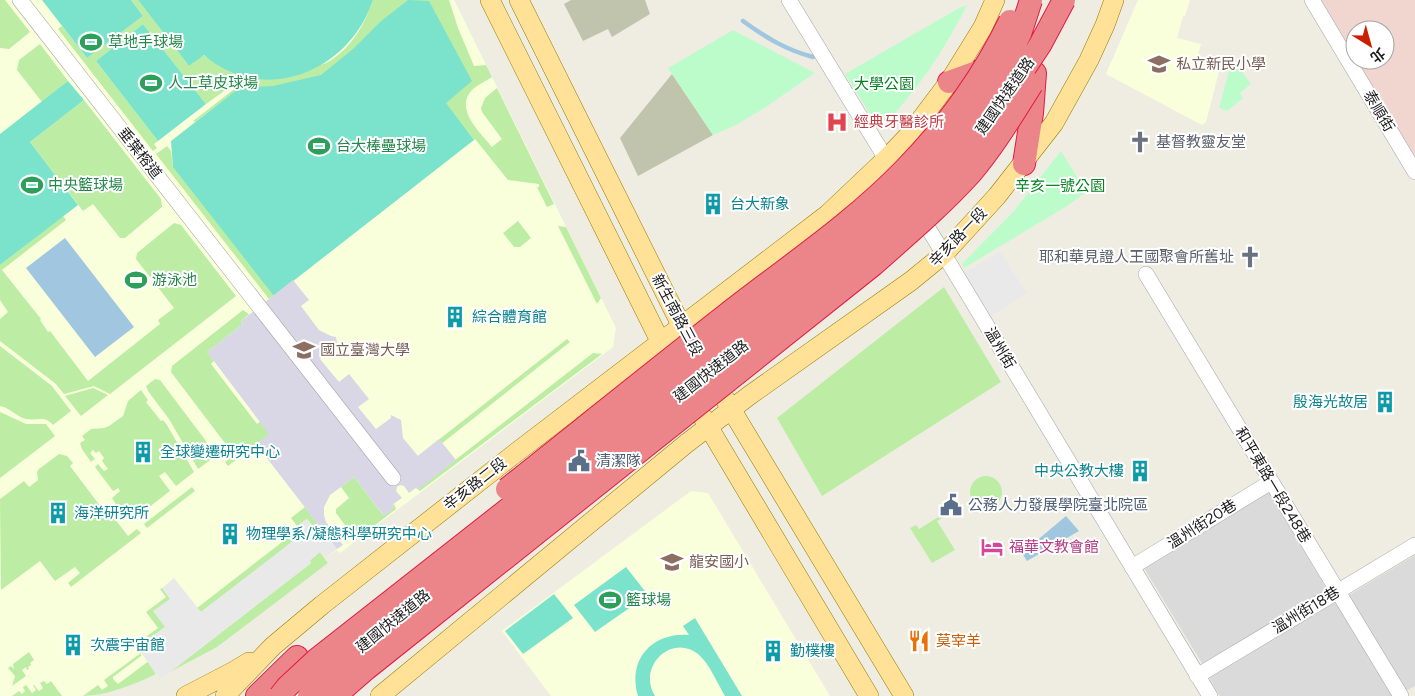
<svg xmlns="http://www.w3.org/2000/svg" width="1415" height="696" font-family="Figtree,'Noto Sans TC',sans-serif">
<rect width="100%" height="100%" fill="#efede2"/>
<path fill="#dbdada" d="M1269,492L1327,590L1203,665L1144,568Z
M1415,555V686L1406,691L1349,595Z
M1335,602L1392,696H1220L1209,677Z"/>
<path fill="#f1d6d0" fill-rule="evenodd" d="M1319,0H1415V163ZM1355,30H1385V60H1355Z"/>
<path fill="#faffdb" d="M0,0H454L616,328L613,347L340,553L337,550L325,558L328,563L159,678L156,674L127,686L90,696H0Z
M1138,0H1190L1185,16H1183L1177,38L1201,44L1196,61L1220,67L1206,122L1202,125L1106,74Z
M691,491L708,493L830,696H551L502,631Z"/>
<path fill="#c0c4ad" d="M571,0H645L650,14L612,37L608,29L583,41L564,4Z
M672,74L713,135L638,176L620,138Z"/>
<path fill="#bdeca5" d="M0,0H5L30,32L9,49L0,48Z
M131,0H138L189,66L203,55L224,68L245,76L206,104L143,24L96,61L158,141L154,144L157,148L153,151L58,29L62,26L87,58L143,16Z
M373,0H449L458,28L474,66L486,65L492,77C486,81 477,85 472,90C454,109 480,132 492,147L502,139L482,112L481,108L485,98L497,88L554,204L547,207L537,187H539V184L508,180L475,139L474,140L433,87L421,181L269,299L156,154L167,146L171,151L173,167L230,95L195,122L193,121L250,77C269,80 280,76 299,71C308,68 320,66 328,62C351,49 365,24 373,0Z
M40,44L68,81L42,102L17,70L19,60Z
M84,100L161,199L162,207L125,238H120L93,204L83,211L30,142Z
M63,216L66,220L2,270L41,319L40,320L48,332L50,331L88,381L160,324L158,320L174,308L136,259L137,253L174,223L181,225L236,296L110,394L94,386L64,394L56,384L0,341V319L8,312L0,300V265Z
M518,221L531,238L520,247H514L503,233Z
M558,226L566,227L601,298L597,304Z
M944,287L1001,382L822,496L777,418Z
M243,310L249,314L241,321L243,324L207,352L214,361L211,364L257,424L260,422L270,434L228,466L225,462L234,455L171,372L172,366Z
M567,339L570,342L421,460L418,456Z
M0,346L52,386L71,411L53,425C45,415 37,421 26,419C17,417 10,408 0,406Z
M593,353L602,354L420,491L416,488L417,486L419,488Z
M155,379L160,380L215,453L213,458L198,469L169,419L148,391L146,386Z
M93,388L108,395L81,416L65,396Z
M141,390L148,400L146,402L161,421L163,420L167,425L194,472L176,486L165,472L159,476L170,491C161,497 135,522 125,514C120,510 115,503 112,498L120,491L118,488L113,491L95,467L98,464L104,471L108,469L102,461L104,458L99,451L96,453L93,450L90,453L95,459L91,462L82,449L80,443L85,440L82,436L91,429L104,428L109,426L123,416L128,401Z
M0,412L26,424H46L55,436L0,478Z
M59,454L67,456L73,463L70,466L101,507L104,505L128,536L137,529L141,533L71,587L68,583L80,573L75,567L55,581L40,561L1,590L0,499L24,481L29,487L38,480L37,472L39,469Z
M970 492a16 16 0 1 1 32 0a16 16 0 1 1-32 0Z
M354,477L383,515L394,508L392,505L394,504L396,509L356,540L336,513V509L349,498L341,487Z
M192,487L195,491L147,528L144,524Z
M305,507L320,527L316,530L307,519L297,526L291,518Z
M945,513L947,515L937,521L955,550L932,563L910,528L916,525L919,529Z
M299,529L303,534L201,612L197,608Z
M320,552L328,563L217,647L170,672L311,563L309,561Z
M162,588L170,598L165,627L149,639L147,636L158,628L146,612L166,597L160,589Z
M29,652L34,660L30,663L31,665L28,667L29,669L27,670L26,667L22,670L26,676L12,686L15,676L8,668L11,666L14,669L13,664Z
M141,653V656L113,677V679L118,684L146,663L148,662L156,674C136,684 105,696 83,696L98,685L102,690L108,686L104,680Z
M44,681L47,684L51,681L62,696H12L19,691L22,694L25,691L23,687L26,685L32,693L36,690L33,685H34L39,691L43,688L40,683Z"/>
<path fill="#bcfccb" d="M967,5C944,52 915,92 880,130L845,74L959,8Z
M733,30L815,73L763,109L734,126L713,135L668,68Z
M1232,59L1251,84L1240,93L1243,98L1227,111L1219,108Z
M1061,151L1086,192L1067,206L964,268L962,264L1013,212Z"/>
<path fill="#7be3cb" d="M42,0H131L143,16L87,58Z
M138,0H373C350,71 264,107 204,55L189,66Z
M408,0L429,1L472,81L446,103L474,140L274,296L173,167L171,141L239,88L273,86L321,75L353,49L380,22Z
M143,24L206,104L158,141L96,61Z
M68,81L84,100L30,142L78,205L0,265V134Z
M626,567L648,595L595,632L574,605Z
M554,594L573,618L523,654L505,631Z
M695,618L742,696H725C717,683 710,664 698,654C671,633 637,667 655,696H638C627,660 652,632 689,635L683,626Z"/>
<path fill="#e9e9e9" d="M1000,252L1027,293L987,319L960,275Z
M307,519L315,530L320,527L337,549L325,558L320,552L310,560L311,563L170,672L159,678L138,648L165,627L153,611L170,599L162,588L174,578L201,612L302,534L297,526Z"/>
<path fill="#d9d7e5" d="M293,280L309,300L301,306L319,330L331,336L336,337L338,347L335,346L320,359L339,382L349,374L369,399L358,407L376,429L391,418V415L401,420L403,438L418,456L439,439L456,460L419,489L417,487L409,493L404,486L400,485L397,487L396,491L402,498L392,505L394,508L384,516L354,477L341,487L330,495L324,507V515L326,522L343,545L337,549L256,444L269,434L207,352L243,324L241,321Z"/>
<path fill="#a0c7df" d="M65,238L134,327L95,357L26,268Z
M1066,516L1079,531L1027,561L1022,553Z"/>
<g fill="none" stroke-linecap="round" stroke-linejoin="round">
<path stroke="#a0c7df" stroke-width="4.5" d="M743,21C765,37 786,50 813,57"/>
<g stroke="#a4a4a4" stroke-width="16">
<path id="minor" d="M20,0L393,478
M789,0L891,167
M1312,0L1415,172
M919,213L1210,696
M1146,274L1401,696
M1132,567L1271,482
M1197,676L1415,545"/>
</g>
<g stroke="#967b00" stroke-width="20">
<path id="major" d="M490,0L666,353
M519,0L687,337
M725,399L904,696
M702,416L869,696
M186,696L234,671L249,662
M225,696L273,646L322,605L513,455L828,214L886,159L909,135L949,82L983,27L995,0
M380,696L687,443L750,395L911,281L944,254L997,196L1054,123L1089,60L1105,25L1114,0"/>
</g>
<g stroke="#e21a40" stroke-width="24">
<path id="highway" d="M949,82L985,69L993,62
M1024,164L1032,113L1035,73
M257,696L297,657"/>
</g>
<use href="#minor" stroke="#fff" stroke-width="15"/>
<use href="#major" stroke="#ffe297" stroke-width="19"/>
<use href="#highway" stroke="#eb8589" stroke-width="22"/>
<g stroke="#e21a40" stroke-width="24" stroke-linecap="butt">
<path id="highway-bridge" d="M507,489C580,431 653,372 726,315C787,267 852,224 905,169C947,126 984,75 1010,21
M280,696L287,687L316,660L853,238L916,183L974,112L1004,65L1020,34L1031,0
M309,696L331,672L391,622L823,284L923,201L960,161L1007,95L1040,45L1064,0
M335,696L366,669L873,265C907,235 941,206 971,173C994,146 1013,114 1032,84"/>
</g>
<use href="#highway-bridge" stroke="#eb8589" stroke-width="22"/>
</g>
<defs>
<g id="stadium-bare" transform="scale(1.725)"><path d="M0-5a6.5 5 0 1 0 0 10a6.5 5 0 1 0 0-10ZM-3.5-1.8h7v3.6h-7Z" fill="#2e9e5b" stroke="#fff" stroke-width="2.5" paint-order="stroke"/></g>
<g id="school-bare" transform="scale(1.725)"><path d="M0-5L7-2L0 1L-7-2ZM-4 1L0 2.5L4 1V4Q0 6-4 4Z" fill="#8d6e63" stroke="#fff" stroke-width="2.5" paint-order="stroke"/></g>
<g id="hospital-bare" transform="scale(1.725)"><path d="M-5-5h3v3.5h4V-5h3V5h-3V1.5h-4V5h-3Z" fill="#e0444e" stroke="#fff" stroke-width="2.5" paint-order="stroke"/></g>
<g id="church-bare" transform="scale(1.725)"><path d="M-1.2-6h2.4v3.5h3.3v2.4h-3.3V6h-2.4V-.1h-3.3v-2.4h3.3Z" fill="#6b7280" stroke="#fff" stroke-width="2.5" paint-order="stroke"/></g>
<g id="building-bare" transform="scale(1.725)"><path d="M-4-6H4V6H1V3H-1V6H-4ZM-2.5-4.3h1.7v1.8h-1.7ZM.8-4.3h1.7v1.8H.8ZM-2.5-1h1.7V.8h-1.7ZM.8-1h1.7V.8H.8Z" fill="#0f9aa8" stroke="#fff" stroke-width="2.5" paint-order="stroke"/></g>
<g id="university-bare" transform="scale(1.725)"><path d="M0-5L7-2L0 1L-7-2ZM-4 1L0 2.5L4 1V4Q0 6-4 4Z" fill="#8d6e63" stroke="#fff" stroke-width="2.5" paint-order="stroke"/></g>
<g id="civic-bare" transform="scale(1.725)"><path d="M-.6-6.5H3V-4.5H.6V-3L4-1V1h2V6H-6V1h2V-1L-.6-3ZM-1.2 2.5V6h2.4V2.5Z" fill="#5c6f8a" stroke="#fff" stroke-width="2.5" paint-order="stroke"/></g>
<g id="hotel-bare" transform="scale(1.725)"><path d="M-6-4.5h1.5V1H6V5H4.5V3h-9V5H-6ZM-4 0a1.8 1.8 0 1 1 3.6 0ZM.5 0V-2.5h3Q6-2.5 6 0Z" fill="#d1479c" stroke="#fff" stroke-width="2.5" paint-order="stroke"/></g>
<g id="restaurant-bare" transform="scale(1.725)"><path d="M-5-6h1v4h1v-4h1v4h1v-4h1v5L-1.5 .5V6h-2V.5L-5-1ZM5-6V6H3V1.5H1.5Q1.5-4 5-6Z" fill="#e8710a" stroke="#fff" stroke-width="2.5" paint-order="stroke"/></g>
</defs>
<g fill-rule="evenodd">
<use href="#stadium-bare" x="91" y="42"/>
<use href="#school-bare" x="1159" y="64"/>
<use href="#stadium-bare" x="151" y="83"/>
<use href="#hospital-bare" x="837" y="122"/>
<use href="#church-bare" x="1140" y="142"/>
<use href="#stadium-bare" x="319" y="146"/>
<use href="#stadium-bare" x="32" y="185"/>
<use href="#building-bare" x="713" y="204"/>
<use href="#church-bare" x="1250" y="257"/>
<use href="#stadium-bare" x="136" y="280"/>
<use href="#building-bare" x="455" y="317"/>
<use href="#university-bare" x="304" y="350"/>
<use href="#building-bare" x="1385" y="402"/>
<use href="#building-bare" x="143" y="452"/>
<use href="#civic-bare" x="579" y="461"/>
<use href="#building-bare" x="1140" y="471"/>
<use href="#civic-bare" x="951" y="505"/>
<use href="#building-bare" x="58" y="513"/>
<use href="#building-bare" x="230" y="534"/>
<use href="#hotel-bare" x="992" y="547"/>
<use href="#school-bare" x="672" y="562"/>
<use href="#stadium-bare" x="610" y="600"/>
<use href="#restaurant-bare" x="919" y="641"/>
<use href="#building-bare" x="73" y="645"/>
<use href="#building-bare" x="773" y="651"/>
</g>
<g text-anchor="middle" stroke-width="4" stroke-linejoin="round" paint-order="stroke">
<g font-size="15" fill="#27864d" stroke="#fff" text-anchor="start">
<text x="108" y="47">草地手球場</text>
<text x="168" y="88">人工草皮球場</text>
<text x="336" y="151">台大棒壘球場</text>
<text x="48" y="190">中央籃球場</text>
<text x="152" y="285">游泳池</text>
<text x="626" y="605">籃球場</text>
</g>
<g font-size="15" fill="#785e54" stroke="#fff" text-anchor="start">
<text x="1176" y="69">私立新民小學</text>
<text x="320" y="355">國立臺灣大學</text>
<text x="689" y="567">龍安國小</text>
</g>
<g font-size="15" fill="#058122" stroke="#fff">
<text x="884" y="89">大學公園</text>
<text x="1060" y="191">辛亥一號公園</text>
</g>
<g font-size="15" fill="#1d1d1d" stroke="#fff">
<text transform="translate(1005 96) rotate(-55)" y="5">建國快速道路</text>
<text transform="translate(1379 111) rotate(59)" y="5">泰順街</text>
<text transform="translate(140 153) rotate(52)" y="5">垂葉榕道</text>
<text transform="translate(958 237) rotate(-46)" y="5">辛亥路一段</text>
<text transform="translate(677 315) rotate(62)" y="5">新生南路三段</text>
<text transform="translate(1000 348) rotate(59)" y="5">溫州街</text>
<text transform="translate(711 371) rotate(-38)" y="5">建國快速道路</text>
<text transform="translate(475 484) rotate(-38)" y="5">辛亥路二段</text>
<text transform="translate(1273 485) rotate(59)" y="5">和平東路一段248巷</text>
<text transform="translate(1202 524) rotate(-32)" y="5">溫州街20巷</text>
<text transform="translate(1306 610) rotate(-31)" y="5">溫州街18巷</text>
<text transform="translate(393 621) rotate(-39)" y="5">建國快速道路</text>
</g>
<g font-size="15" fill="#be3a42" stroke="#fff" text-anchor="start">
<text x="854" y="127">經典牙醫診所</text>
</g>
<g font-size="15" fill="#5b616d" stroke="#fff" text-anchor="start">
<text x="1156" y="147">基督教靈友堂</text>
<text x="1234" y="262" text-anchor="end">耶和華見證人王國聚會所舊址</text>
</g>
<g font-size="15" fill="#0d838f" stroke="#fff" text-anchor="start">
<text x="730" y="209">台大新象</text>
<text x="472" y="322">綜合體育館</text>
<text x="1368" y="407" text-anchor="end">殷海光故居</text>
<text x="160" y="457">全球變遷研究中心</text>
<text x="1124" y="476" text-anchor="end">中央公教大樓</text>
<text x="74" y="518">海洋研究所</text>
<text x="246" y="539">物理學系/凝態科學研究中心</text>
<text x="90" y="650">次震宇宙館</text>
<text x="790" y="656">勤樸樓</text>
</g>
<g font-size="15" fill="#4e5e75" stroke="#fff" text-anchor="start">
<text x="596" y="466">清潔隊</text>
<text x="968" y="510">公務人力發展學院臺北院區</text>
</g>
<g font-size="15" fill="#b23c85" stroke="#fff" text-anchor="start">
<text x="1009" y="552">福華文教會館</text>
</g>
<g font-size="15" fill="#c56008" stroke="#fff" text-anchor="start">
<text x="936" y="646">莫宰羊</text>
</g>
</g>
<g transform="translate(1370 45) rotate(143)"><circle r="24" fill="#ffffff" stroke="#a5a5a5"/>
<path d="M0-4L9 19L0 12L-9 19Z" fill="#ca1f00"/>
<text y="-8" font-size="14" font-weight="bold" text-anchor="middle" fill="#1d1d1d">北</text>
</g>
</svg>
